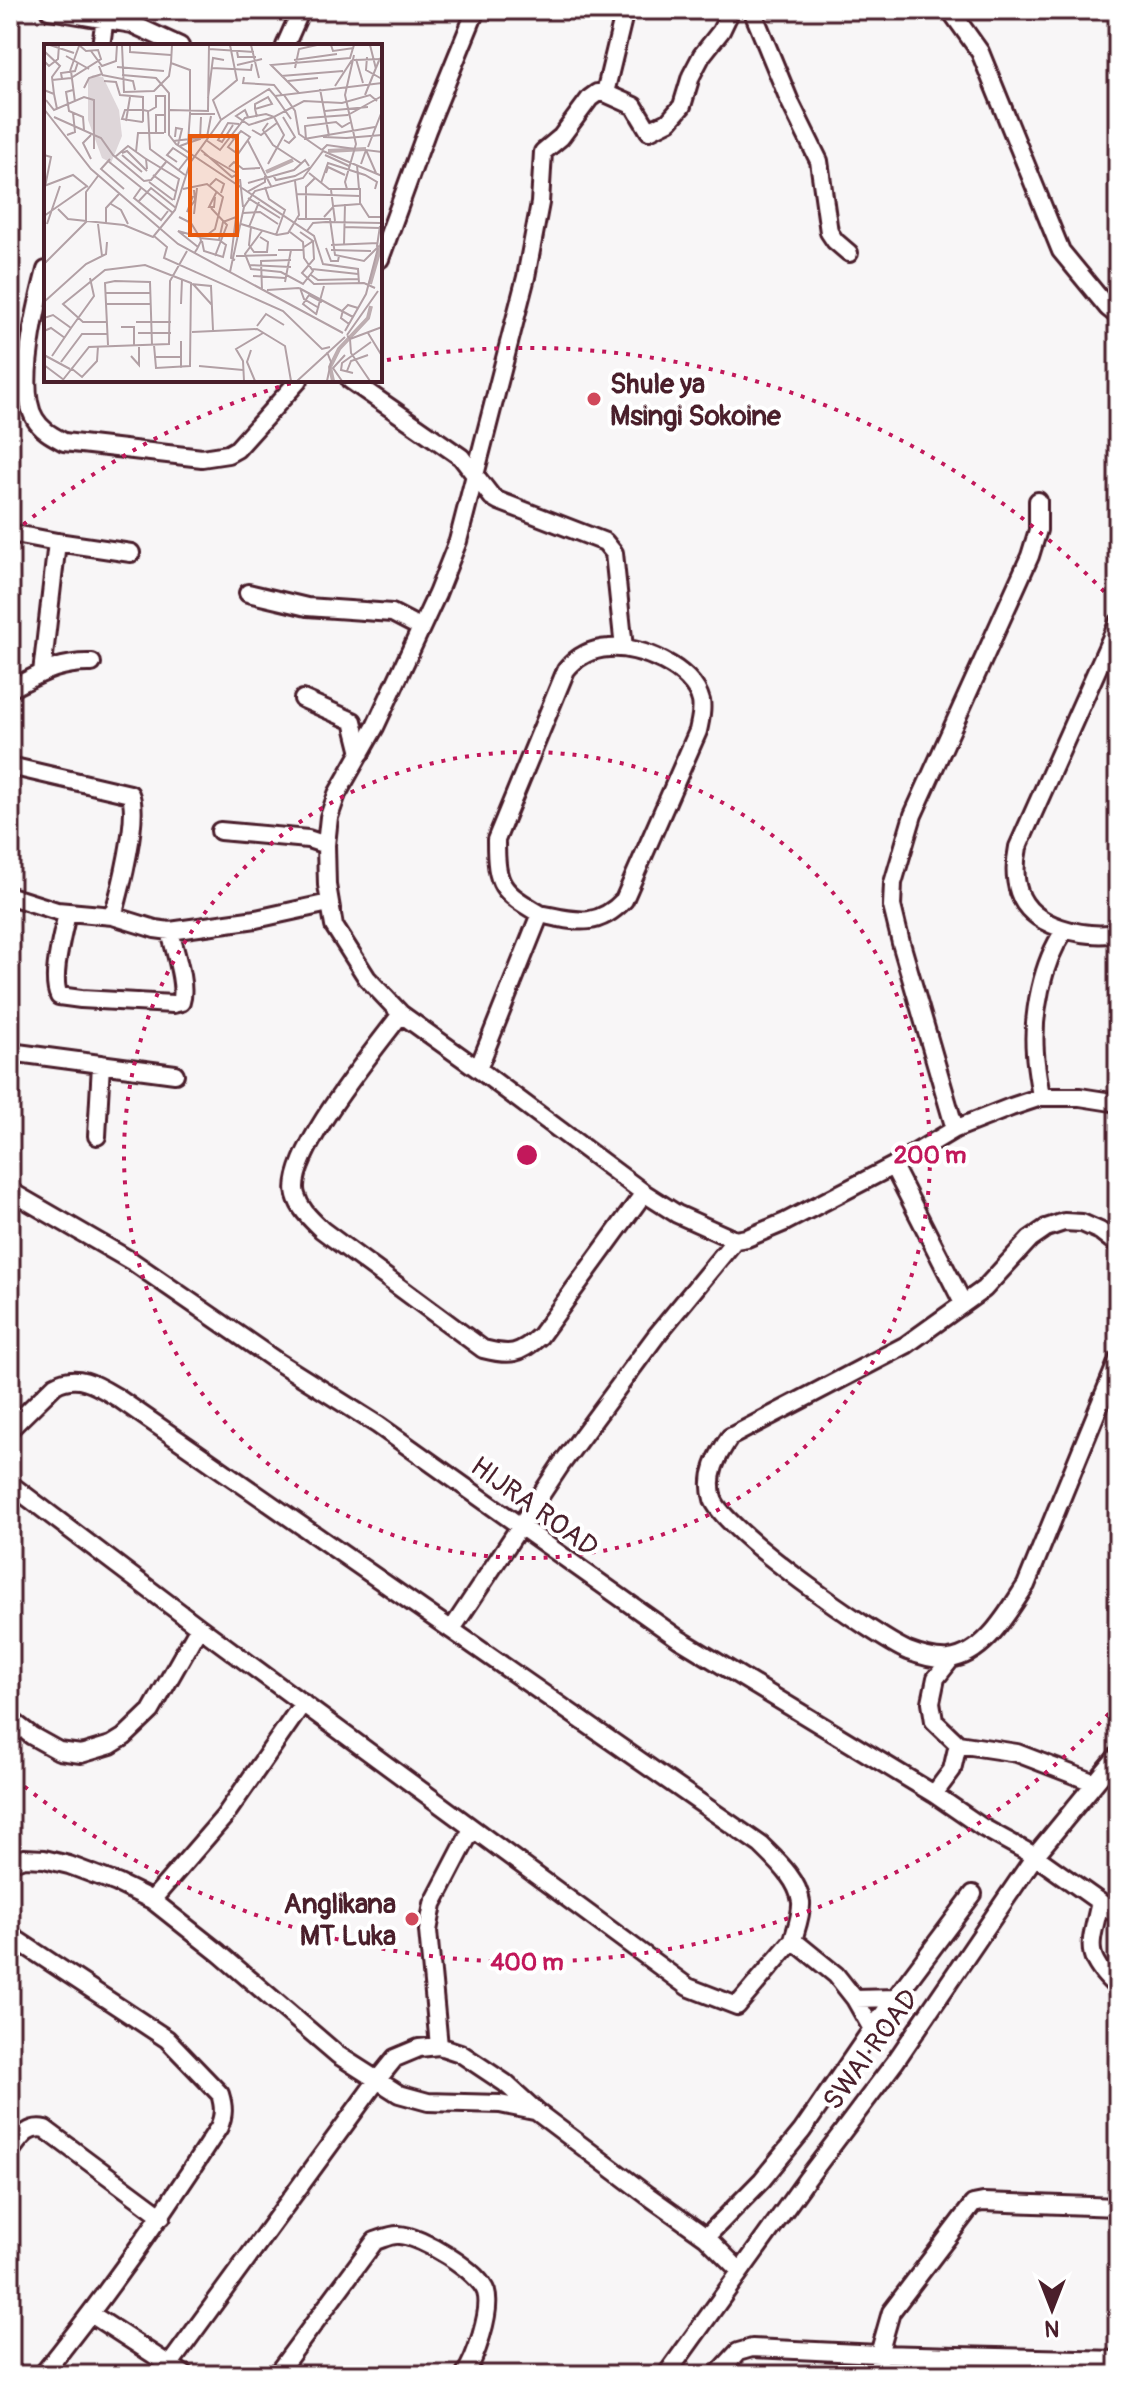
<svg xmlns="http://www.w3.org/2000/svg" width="1128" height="2385" font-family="Pangolin,sans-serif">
<rect width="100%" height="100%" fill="#f8f6f7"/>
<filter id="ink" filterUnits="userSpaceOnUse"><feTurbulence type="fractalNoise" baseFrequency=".0125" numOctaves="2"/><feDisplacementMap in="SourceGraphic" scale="16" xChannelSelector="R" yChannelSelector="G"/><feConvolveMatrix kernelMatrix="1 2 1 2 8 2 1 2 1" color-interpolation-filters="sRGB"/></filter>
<g filter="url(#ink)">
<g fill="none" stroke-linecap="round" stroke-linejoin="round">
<g stroke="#4a1f2b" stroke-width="22">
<path id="minor" d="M49,10L132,24L180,46
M731,10L721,31L702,55L691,76L682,106L669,121L649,131L634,106L605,93H597L590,98L561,137L543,152L540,203L526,277L458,541L437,594L375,727L337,794L329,817L326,845L327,885L334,926L367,978L401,1014L478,1069L644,1193L677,1214L735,1240L747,1238L785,1222L893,1166L955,1129L1011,1107L1041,1097H1080L1118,1103
M752,10L790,102L819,161L829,232L835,241L849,253
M950,10L980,52L1061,251L1108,308L1118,316
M101,46L106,10
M285,46L301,10
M605,93L625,10
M380,259L427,130L476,10
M46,270C37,305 16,388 35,419C42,431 53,436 64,442L202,458L228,454L237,449L299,380
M350,380L461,457L492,497L499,501L605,542L614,553L624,648
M10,533L57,542L42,673
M57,542L131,553
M248,593L307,607L392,613L421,628
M1118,623L1018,847C1015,862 1014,878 1019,892C1031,928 1085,938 1118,933
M10,689C40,674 58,662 92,663
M303,699L353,721L361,753
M10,766L130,794C140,815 120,892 113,916
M220,831L308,839L326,845
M10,896L57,911L113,916L155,929L170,931L256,919L329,903
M67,913C63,934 50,977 59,996L81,999L173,1004L181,1002C187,985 174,949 170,931
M401,1014C376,1048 285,1156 296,1195C300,1210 312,1220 322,1230L483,1349C510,1356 519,1355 540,1336L644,1193
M10,1052L175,1074
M478,1069L540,914C575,921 597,929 624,900L698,731C700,721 703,711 701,701C693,668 639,645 609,648C591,649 577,656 566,670L496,840C496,886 501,891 540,914
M1041,1097C1039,1083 1036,1068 1035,1053C1032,1014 1042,963 1064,931
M955,1129L901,943L892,906L893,883L913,815L1030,556L1038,530V501
M97,1136L101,1064
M893,1166L963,1303
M10,1191L133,1262L278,1362L378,1425L679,1639L934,1794L982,1827L1035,1856L1118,1915
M1118,1245L1100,1231L1082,1223L1064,1222L1046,1228L1030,1239L984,1289L906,1345L730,1437C717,1456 706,1475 713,1499C723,1530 874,1636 908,1651C921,1656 935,1660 949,1659C985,1655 1008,1612 1026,1585L1118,1360
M10,1429L55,1385C78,1372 98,1386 118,1398L761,1845C776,1860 798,1879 801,1902C802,1914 796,1929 793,1940L836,1975L855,1999L872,2029
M10,1484L199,1627L688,1987L737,2006L793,1940
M452,1629L560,1466L656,1336L735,1240
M951,1659L936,1678L931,1702L934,1721L958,1744L1017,1753L1095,1783
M10,1719L32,1736L59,1751L81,1754L111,1745L124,1737L151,1711L199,1627
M934,1794L952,1770L958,1744
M10,1863L24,1858L44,1859L69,1865L117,1883L152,1900L219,1953L338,2055L399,2094L428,2102L500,2104L534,2111
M152,1900L224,1817L303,1703
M1100,1902C1091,1945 1081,1955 1118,1988
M10,1940H17L167,2039L220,2094C224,2107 224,2115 219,2127C164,2213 106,2296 42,2375
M855,1999L897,1998
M439,2046L428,1931L433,1904L472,1829
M10,2152C20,2139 27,2125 45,2129L162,2216
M706,2237L762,2180L802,2131L872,2029L973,1894
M91,2314L185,2375
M1029,2359L1030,2375
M162,2375L378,2079L395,2058L419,2048L439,2046L460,2053L505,2083L537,2112L647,2195L706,2237L740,2271
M276,2375L375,2241C382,2239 392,2234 399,2235C421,2236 479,2271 486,2292C492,2311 475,2360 464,2375
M666,2375L807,2179L895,2062L1035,1856L1118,1755
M717,2375L738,2352L752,2348L879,2354L1118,2360
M879,2375V2354L891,2312L973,2204L983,2202L1118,2207"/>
</g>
<use href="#minor" stroke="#fff" stroke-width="16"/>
</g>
</g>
<g fill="none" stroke="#c2185b" stroke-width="4" stroke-dasharray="4 8">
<circle cx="527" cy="1155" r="403"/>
<path d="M1117 1705A807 807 0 0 1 14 1778M14 532A807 807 0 0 1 298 381M387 360A807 807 0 0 1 1117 605"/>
</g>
<g fill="#d1495b" stroke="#fff" stroke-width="3">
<circle cx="594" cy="399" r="8"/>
<circle cx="412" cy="1919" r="8"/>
</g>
<g text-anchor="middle" stroke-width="8" stroke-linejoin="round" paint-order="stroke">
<g font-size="28" font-weight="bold" fill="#4a1f2b" stroke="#fff" text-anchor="start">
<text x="610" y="393">Shule ya<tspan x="610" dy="32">Msingi Sokoine</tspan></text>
<text x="396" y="1913" text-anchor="end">Anglikana<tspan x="396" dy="32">MT Luka</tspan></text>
</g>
<g font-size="28" fill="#4a1f2b" stroke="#fff">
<text transform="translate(535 1506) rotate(36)" y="10">HIJRA ROAD</text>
<text transform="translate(870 2049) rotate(-54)" y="10">SWAI ROAD</text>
</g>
</g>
<g transform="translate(44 44)">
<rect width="338" height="338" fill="#f8f6f7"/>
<path d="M49,31L59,33L75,66L78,92L67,119L58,114L44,76V35Z" fill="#ded6d9"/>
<path fill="none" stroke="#bdadb0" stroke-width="4" d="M284,107L322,105M222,128L249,116M326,240L338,198M289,337L286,323L295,305L324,274L327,262"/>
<path fill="none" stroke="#b2a0a5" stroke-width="2" d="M6,1L30,9M78,1L80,48L110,47L125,32L127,19M86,1V8L127,11M128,1L127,19L146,26V70H171M207,1L215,34M287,1L289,7L310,4M326,1L332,25M165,5L210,8M0,7L16,22L8,33L10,50M47,7L58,22L72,17L73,1M193,7L194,13H212M310,11L301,51L312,100L301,138L303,145H316V159L325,173H338M22,12L45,25M323,13L322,26L338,35M312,15L319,39M250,16L293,10M310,16L338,15M0,17L5,22L14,15L15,1M193,21L218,15M73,23L120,27M168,24L207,26L208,20M251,24L255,5L273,1M26,27L35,2M27,27L31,58M58,31L89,37L91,46M78,31L112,34L125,49V91L132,100L270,192L279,220L314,225L315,239M237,32L299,27M200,33L199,39L230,41L238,51M18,35L17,29L31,27L34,18M8,36L27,34L57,15L54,6L42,7L35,1M60,37L72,38L76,51L99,53V77L98,78L78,75L81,66H99L104,67L106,105L141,131M244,37L274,34M291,42L308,16M40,44L45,34L58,30L55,22M276,45L285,92M0,46L10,50L13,65M29,46L22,48L25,67L39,73L40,86M255,49L227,21L306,14L310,1M240,51L251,67L255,90L278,106M321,51L336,14M231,52L247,75M164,54L169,14L180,16M2,56L10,66L40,53L50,56V105M0,65L47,125L134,200L299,289M211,65L228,60L224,53L211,60V65L213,73M126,66L165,67M164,66L165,1M105,67L112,63V52H121V89M281,67L324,63M304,71L338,52M10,73L57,94L69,111L100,137L107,136L122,118M204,73L201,66L192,72L205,81L230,73L240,91L224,120M239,73L251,93L245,99L240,96M263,74L304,71M177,76L169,56L193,36L186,1M82,77L86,53M224,79L219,86L229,101L258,120M189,81L178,98L174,96L184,79L195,80M208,86L217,91L233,79M112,89V71H121M183,90L190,95L197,87L206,93L194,110L184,103L190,95M23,91L31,88L29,69M47,91L39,99L47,115M131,93L132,84L138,85L134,101M279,93L303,94M302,94L338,91M260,95L331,83M262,95L261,82L292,78L298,83L307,78M162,96L176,106L201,74L222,70L230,73L260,57L298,59L326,51L333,57M129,97L163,93L167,72M204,97L227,142M144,99L156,95L157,73M136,102L144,99L146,70M324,103L338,67M157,106L188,133L194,130M278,106L283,101L311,105M322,106L332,129M92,108L94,89H120M78,109L83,107L103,127M160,110L194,130M0,111L7,113L0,148M78,111L98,128M281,111L305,122M71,113L84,102L102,115L103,125M99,113L135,135L130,156M66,115L57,125L80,145M64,117L129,169M133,118L123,111L129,104L144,114L134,127M317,120L322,106L338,108M313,121L315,145M185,123L190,118L199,125L216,124M265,129L285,145H303M282,129L284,123L301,131M109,131L131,147M229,131L232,136L251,132L267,123M196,135L199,163M105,138L129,156M204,139L250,126L261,116L265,122M277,139L284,119L321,131L333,138L331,145M166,141L172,135L180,140L177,149M0,142L29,131L44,143M221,143L225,155L241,166L232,191M97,144L90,154L117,176L124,167M139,145L163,140L179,153L171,185L163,191M287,146L291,177M203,148L221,138V132M253,150L316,152M149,152L143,168L151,156L150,146M171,153L170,163H165L173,147M204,154L236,174M94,158L107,144L132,164M67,160L77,166L84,180M167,164L183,181L171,212M14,165L24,175L80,181L109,193L131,166L146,119L177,76L193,65L225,45L231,52L338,39M199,169L216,168L234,180M150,170L153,144M0,172L43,142M135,173L147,179L155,192M280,173L290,162L316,160M254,175H286L291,211L320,217L334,203M262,175V143L271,134M3,180L16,142M54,180L58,212M62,180V164L75,150M197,180L233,191L244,189L255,171L251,137M336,182L333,202L338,203M205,183L215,158M207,183L205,201L210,208H223L224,198L216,193M300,183L336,184M218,187L201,210L207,225L237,228L259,240L269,227L260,214L259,198L246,188M263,187L269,179L282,178L337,179M256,188L269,197L260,203M110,192L123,203L120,214L239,267L278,305L286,303M156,194L175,196L182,201L179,213L160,207L158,197M175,196L179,178L192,173L187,214L191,216M269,197L270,215L258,229L270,240L320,239L331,244M287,201L334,199M300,201L301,160M282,204L287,217H294L295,212M234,206H260M287,206L327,207M151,208L153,205L157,197L156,193L134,187L154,203M192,212L233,211M0,220L42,178V148L54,132M205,221L247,223M268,225L314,230M186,228L200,163L211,147L259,134L279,107L338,132M267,231L274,236L315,235M209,232L241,234M241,238L247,206M147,240L167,242L169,286M149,240L168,261M255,244L309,273M256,244L260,255L275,264M218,246L217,217L247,216M223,246L255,244M61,249H107M0,258L42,220L62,210L63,198M62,260H107M137,260L138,235M272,270L259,260L265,251L278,258M272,271L280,242M0,274L9,271L27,284L8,312M63,278H39L19,260L61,226L101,221L147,239L146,322L112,324L110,301M92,278H127M305,280L297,274L299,266L304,261L314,264M213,282L222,270L240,281M77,283H90V301M27,284L50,252L46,234M0,287L7,284L21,294M301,287L322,250L334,204M148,288L213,285L241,302L247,337M94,289H127M324,289L338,312M303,291L306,295L338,283M303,291L334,247M306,295L307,309L326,337M137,297V324M64,301L61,239L71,237L106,238L108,301M207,306L203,318L211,337M0,311L26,325M87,312L95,321V301M110,313H137M17,318L38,290H63M0,321L20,336M155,322L199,326M27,324L38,333L53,317L54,302M303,327L307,317L324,311M309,329L297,326L298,319L327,298M18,337L45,303L125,300L126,237L143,207M200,337L199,317L192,305L219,289M253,337L301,293M283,337L287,318L283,308M298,337L289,324L301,311"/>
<path fill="#e8590c" fill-opacity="0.15" stroke="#e8590c" stroke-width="4" d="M146,92H193V191H146Z"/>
<rect width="338" height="338" fill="none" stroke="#4a1f2b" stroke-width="4"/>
</g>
<circle cx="527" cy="1155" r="12" fill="#c2185b" stroke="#fff" stroke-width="4"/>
<g font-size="24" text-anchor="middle" font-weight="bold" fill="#c2185b" stroke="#fff" stroke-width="8" stroke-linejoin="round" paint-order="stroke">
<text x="930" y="1163">200 m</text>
<text x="527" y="1970">400 m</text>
</g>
<rect width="1128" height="2385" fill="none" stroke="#fff" stroke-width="40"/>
<rect x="20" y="20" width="1088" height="2345" fill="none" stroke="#4a1f2b" stroke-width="3" filter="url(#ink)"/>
<g transform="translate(1052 2309) rotate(180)" stroke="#ffffff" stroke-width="6" paint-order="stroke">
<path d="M0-6L14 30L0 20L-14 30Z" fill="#4a1f2b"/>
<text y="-12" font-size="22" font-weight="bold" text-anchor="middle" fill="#4a1f2b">N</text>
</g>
</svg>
